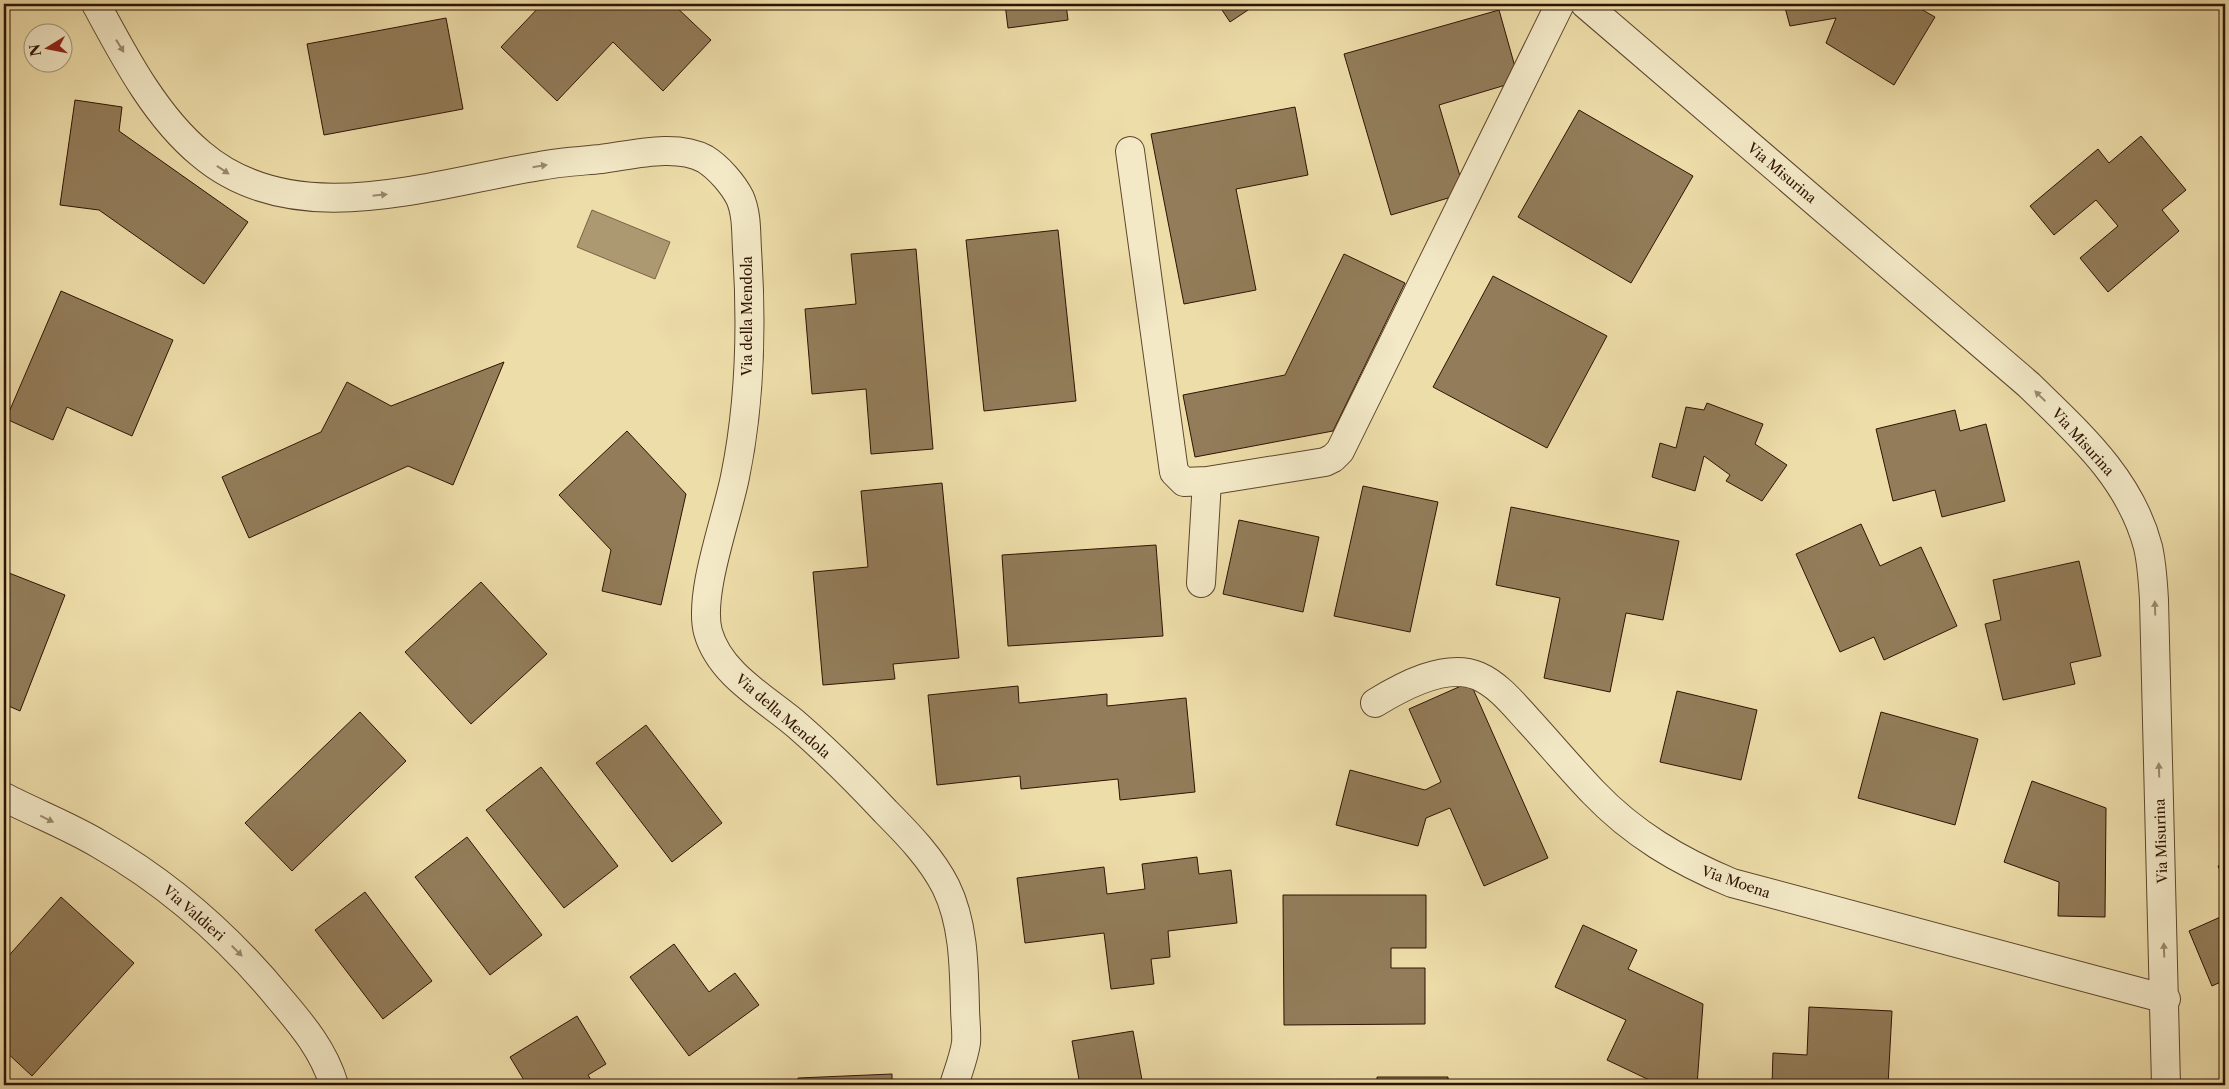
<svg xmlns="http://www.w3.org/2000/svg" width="2229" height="1089" font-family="'Libre Caslon Text',serif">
<rect width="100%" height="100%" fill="#eddda9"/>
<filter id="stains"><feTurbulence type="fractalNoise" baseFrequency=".004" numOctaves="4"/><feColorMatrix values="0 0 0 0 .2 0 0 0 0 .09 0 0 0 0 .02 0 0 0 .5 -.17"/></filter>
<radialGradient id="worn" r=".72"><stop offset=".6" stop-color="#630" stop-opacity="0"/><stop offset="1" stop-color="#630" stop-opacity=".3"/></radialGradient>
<path fill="#ac9871" stroke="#7a6345" d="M592,210L670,242L655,279L577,247Z"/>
<path fill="#927c59" stroke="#2f1303" d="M542,4H673L711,40L663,91L613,42L557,101L501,47Z
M1005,4H1066L1068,20L1008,28Z
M1218,4H1257L1230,22Z
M1784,4H1912L1935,17L1894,85L1826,43L1836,18L1790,26Z
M1499,10L1519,81L1439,105L1465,193L1391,215L1344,54Z
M446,18L463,109L324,135L307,44Z
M75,100L122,107L119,131L248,222L204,284L99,210L60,205Z
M1295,107L1308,175L1236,189L1256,290L1184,304L1151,134Z
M1579,110L1693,176L1631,283L1518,217Z
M2141,136L2186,190L2162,210L2179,231L2108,292L2080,258L2118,226L2096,200L2054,235L2030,206L2098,149L2109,163Z
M1058,230L1076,401L984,411L966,240Z
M916,249L933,449L871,454L866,389L812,394L805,309L856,304L851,254Z
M1344,254L1405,283L1333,431L1195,457L1183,395L1285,375Z
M1493,276L1607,336L1547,448L1433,387Z
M61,291L173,340L132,436L67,407L53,440L6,419Z
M504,362L453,485L408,466L249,538L222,477L321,432L347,382L391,406Z
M1707,403L1763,424L1755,444L1787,465L1762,501L1726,481L1730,475L1704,456L1695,491L1652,477L1660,443L1676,448L1686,407L1704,410Z
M1955,410L1960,431L1986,424L2005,501L1942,517L1935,490L1893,501L1876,429Z
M627,431L686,494L661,605L602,591L611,550L559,495Z
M942,483L959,658L893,664L895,679L823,685L813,572L868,567L861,491Z
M1363,486L1438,502L1410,632L1334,616Z
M1511,507L1679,541L1663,620L1626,613L1610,692L1544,678L1560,598L1496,585Z
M1239,520L1319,537L1303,612L1223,594Z
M1861,524L1880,566L1921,547L1957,626L1884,660L1874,637L1840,652L1796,554Z
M1156,545L1163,636L1008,646L1002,555Z
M2079,561L2101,656L2070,663L2075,684L2003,700L1985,624L2001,620L1993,580Z
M4,571L65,595L20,711L4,704Z
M481,582L547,654L471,724L405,652Z
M1470,682L1548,858L1484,886L1450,808L1426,818L1418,846L1336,825L1350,770L1425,790L1441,782L1409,709Z
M1018,686L1019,703L1107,694V706L1186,698L1195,792L1120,800L1118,779L1021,789L1020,776L937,785L928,695Z
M1677,691L1757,710L1741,780L1660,762Z
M360,712L406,761L292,871L245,823Z
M1881,712L1978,739L1955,825L1858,798Z
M646,725L722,823L672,862L596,763Z
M541,767L618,866L564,908L486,810Z
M2032,781L2106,808L2105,917L2058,916L2059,882L2004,862Z
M467,837L542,935L490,975L415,877Z
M1197,857L1199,874L1231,870L1237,923L1168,931L1170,957L1151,959L1154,984L1111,989L1104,933L1025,943L1017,878L1104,867L1107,894L1145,889L1142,864Z
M2225,863V882L2218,866Z
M365,892L432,981L383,1019L315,930Z
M1283,895H1426V948H1391V968H1425V1024L1284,1025Z
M61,897L134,963L32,1076L4,1050V961Z
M2225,915V980L2212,986L2189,931Z
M1583,925L1637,950L1628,969L1703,1004L1697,1085H1660L1607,1060L1626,1020L1555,987Z
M674,944L709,992L735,973L759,1005L689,1056L630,977Z
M1809,1007L1892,1011L1888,1085H1772L1773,1053L1807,1055Z
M577,1016L606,1064L588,1075L594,1085H527L510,1057Z
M1133,1031L1142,1080L1124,1083V1085H1080L1072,1041Z
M892,1074V1085H798V1078Z
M1377,1077H1448V1085H1377Z"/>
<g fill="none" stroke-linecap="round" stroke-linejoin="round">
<g stroke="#5e462c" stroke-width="30">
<path id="minor" d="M96,4C124,56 155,116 201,154C295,234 433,183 540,166C560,162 581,161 601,159C632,155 676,143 705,159C718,167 733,184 740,198C747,214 746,233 747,250C752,325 750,404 735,477C727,518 698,594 708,632C720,675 767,699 798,726C829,753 858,782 886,812C908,834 932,859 946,887C964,924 964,968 965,1008C965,1019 967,1032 966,1043C964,1057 958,1072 954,1085
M1585,4L2029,385C2078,433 2130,478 2148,547C2152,564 2153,583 2154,600L2166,1085
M1130,151L1174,472L1184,482L1207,481L1325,462L1333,458L1340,451L1560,4
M1201,583L1207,481
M1375,703C1401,687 1446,662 1478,676C1499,685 1515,706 1529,721C1551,745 1571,769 1593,792C1633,834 1679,861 1732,883L2166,999
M4,797C35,813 69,826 99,844C169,884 229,937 280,999C303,1026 324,1051 334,1085"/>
</g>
<use href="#minor" stroke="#f3e9c7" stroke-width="28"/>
</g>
<defs><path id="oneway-solid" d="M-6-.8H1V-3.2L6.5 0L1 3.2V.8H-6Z" transform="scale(1.25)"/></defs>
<g fill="#9b896f">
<use href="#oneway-solid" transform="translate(120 46) rotate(58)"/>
<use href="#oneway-solid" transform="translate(540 166) rotate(-9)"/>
<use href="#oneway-solid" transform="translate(223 170) rotate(34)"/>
<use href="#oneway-solid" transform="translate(380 195) rotate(-6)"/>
<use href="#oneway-solid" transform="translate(2040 396) rotate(-136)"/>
<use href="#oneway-solid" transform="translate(2155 608) rotate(-92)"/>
<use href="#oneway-solid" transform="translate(2159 770) rotate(-92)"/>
<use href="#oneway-solid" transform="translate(47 819) rotate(26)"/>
<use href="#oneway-solid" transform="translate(2164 950) rotate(-92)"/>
<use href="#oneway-solid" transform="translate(237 951) rotate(45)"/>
</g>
<g text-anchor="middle" stroke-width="4.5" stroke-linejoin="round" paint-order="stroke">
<g font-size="14" fill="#2f1303" stroke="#f3e9c7">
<text transform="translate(1782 173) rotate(40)" y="5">Via Misurina</text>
<text transform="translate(747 316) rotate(-90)" y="5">Via della Mendola</text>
<text transform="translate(2083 442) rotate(48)" y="5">Via Misurina</text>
<text transform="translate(783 716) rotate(41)" y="5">Via della Mendola</text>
<text transform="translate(2161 841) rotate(-92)" y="5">Via Misurina</text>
<text transform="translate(1736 882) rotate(19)" y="5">Via Moena</text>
<text transform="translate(194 913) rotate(41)" y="5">Via Valdieri</text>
</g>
</g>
<rect width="2229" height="1089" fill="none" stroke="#eddda9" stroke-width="20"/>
<rect x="5" y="5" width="2219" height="1079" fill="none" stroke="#2f1303" stroke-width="2.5"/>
<rect x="10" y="10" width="2209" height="1069" fill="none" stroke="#2f1303"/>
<g transform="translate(48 48) rotate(260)"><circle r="24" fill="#f3e9c7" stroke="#a59379"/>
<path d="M0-4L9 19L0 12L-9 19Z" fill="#8f2418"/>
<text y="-8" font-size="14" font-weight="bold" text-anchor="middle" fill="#2f1303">N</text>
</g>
<rect width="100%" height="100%" filter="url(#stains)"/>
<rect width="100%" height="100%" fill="url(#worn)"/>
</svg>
